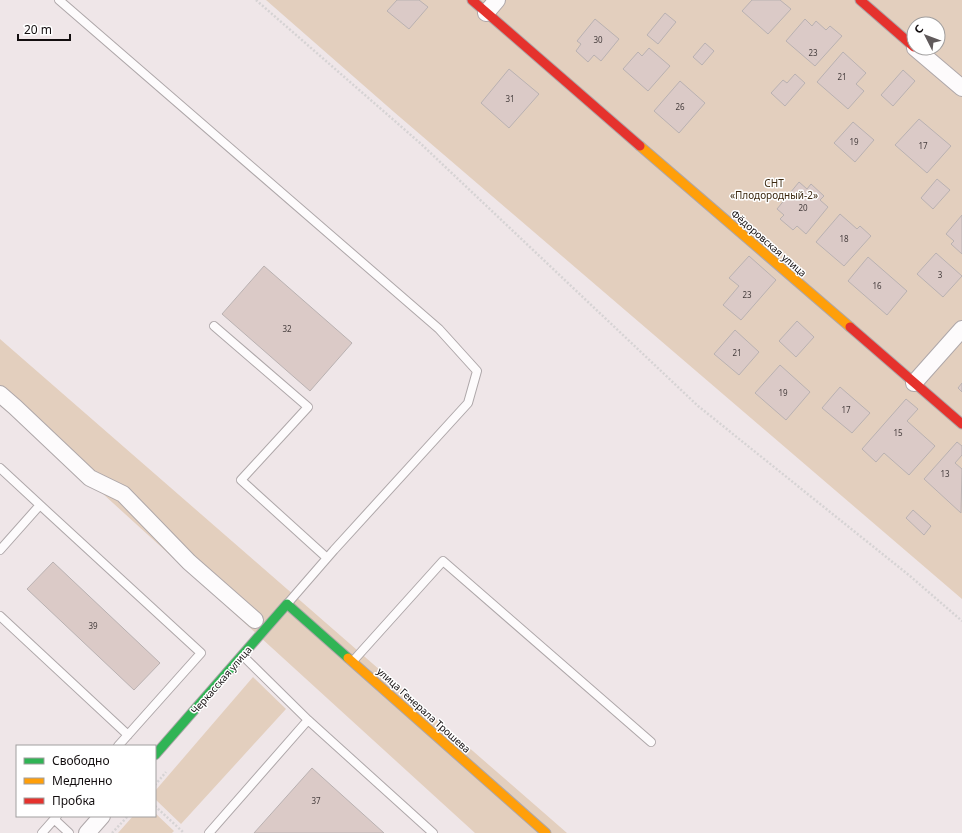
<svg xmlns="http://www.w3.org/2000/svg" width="962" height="833" font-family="'Noto Sans',sans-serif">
<rect width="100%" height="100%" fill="#efe6e8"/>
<path fill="#e3cfbe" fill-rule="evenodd" d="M266,0H962V599L394,112ZM914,24H938V48H914Z
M0,339L567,833H475L0,400Z
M253,677L286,709L181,824L155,799V791Z
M155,813L174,831L172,833H118L133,816H155Z"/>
<path fill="#dbcac7" stroke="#b9b1b1" d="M397,0H419L428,7L409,29L387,11Z
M752,0H780L791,9L768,34L742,11Z
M665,13L676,22L658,44L647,35Z
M595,19L619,39L601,61L594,55L588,62L576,51L581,44L577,41Z
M805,19L812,26L816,21L826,30L830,26L842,36L815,66L786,41Z
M705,43L714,51L702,65L693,57Z
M649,48L670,66L648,91L623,69L638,52L642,56Z
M843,52L866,73L856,84L864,91L848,109L817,82Z
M509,69L539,94L509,128L481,103Z
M903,70L915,81L893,106L881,95Z
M795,74L805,83L785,106L771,93L783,80L787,83Z
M680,81L705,103L679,133L654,111Z
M919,119L951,146L927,173L895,145Z
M853,122L874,140L855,162L834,143Z
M937,179L950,190L933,209L921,198Z
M799,182L807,189L811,184L824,196L820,200L828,207L806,234L797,226L793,230L780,219L784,215L777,209Z
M840,214L857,229L860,226L871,236L844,266L816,242Z
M962,215V254L951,244L954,241L946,234Z
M936,253L962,276L943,297L917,274Z
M749,256L776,280L741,320L723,305L739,286L729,278Z
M868,257L907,291L887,315L848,281Z
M264,266L352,343L310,391L222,314Z
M797,321L814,337L796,357L779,341Z
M735,330L759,352L739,375L714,354Z
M780,365L810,392L786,420L755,393Z
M962,383V392L958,388Z
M840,387L870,413L852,433L822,408Z
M906,399L918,409L907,421L935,446L909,475L884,453L876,462L862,449Z
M957,442L962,446V455L955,463L962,469L961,513L924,479Z
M913,510L931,526L924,535L906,518Z
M53,562L160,663L134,690L27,589Z
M312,768L384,833H254Z"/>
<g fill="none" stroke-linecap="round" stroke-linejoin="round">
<g stroke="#aea7a9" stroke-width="10">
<path id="lane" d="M59,0L439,329L477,371L468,403L334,550L288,603
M214,326L308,407L241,480L327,558
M0,468L40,505
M0,550L40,505L201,653L118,746
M0,616L128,735
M243,656L308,720L433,833
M353,661L443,561L651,742
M54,819L69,833
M42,833L57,816
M209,833L308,720"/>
</g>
<g stroke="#aea7a9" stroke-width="18">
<path id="street" d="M486,13L497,0
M915,48L962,88
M914,383L962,329
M0,394L15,407L90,478L123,494L189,562L255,620
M87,833L102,816"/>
</g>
<g stroke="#aea7a9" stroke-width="11">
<path id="fast" d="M155,755L287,604L348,658"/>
</g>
<g stroke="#aea7a9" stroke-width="11">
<path id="slow" d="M640,146L850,327
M348,658L546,833"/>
</g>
<g stroke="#aea7a9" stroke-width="11">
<path id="jam" d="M472,0L640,146
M860,0L914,47
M850,327L962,424"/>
</g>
<path stroke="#d6d3d4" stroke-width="2.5" stroke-dasharray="2 2" stroke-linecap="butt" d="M256,0L420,143L698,406L910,576L962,621
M155,785L166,772
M155,806L184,833
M112,833L128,816"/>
<use href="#lane" stroke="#fdfbfc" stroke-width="8"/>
<use href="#street" stroke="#fdfbfc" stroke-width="16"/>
<use href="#fast" stroke="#30b455" stroke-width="9"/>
<use href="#slow" stroke="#ff9f0a" stroke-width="9"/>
<use href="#jam" stroke="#e5322d" stroke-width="9"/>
</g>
<g text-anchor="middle" stroke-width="3" stroke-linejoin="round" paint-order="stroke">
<g font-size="8" fill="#453d3d">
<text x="598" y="43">30</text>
<text x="813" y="56">23</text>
<text x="842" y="80">21</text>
<text x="510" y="102">31</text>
<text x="680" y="110">26</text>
<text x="854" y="145">19</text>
<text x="923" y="149">17</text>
<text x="803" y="211">20</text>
<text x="844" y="242">18</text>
<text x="940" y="278">3</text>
<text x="877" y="289">16</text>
<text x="747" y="298">23</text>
<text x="287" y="332">32</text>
<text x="737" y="356">21</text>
<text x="783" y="396">19</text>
<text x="846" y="413">17</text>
<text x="898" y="436">15</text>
<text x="945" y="477">13</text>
<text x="93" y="629">39</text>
<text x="316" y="804">37</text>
</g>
<g font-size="10" fill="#3c2910" stroke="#fff">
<text x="774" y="187">СНТ<tspan x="774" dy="12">«Плодородный-2»</tspan></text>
</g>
<g font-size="10" fill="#130e0f" stroke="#fff">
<text transform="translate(769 243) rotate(41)" y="4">Фёдоровская улица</text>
<text transform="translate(221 680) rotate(-49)" y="4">Черкасская улица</text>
<text transform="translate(424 710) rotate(42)" y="4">улица Генерала Трошева</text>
</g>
</g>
<rect x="16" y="745" width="140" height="72" fill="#ffffff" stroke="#a19f9f"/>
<rect x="24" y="758" width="20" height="6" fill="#30b455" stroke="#a19f9f"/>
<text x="52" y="765" font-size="12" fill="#130e0f">Свободно</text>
<rect x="24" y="778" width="20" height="6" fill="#ff9f0a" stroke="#a19f9f"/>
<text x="52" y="785" font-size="12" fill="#130e0f">Медленно</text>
<rect x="24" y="798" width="20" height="6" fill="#e5322d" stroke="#a19f9f"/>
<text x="52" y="805" font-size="12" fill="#130e0f">Пробка</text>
<g transform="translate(926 36) rotate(312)"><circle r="19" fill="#ffffff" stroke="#a19f9f"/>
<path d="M0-3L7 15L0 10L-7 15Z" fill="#605a5b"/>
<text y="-6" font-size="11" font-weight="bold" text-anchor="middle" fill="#130e0f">С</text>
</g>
<path d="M18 34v6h52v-6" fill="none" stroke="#130e0f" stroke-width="2"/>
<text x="24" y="34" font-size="12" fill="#130e0f" stroke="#ffffff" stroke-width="3" paint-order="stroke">20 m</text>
</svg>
